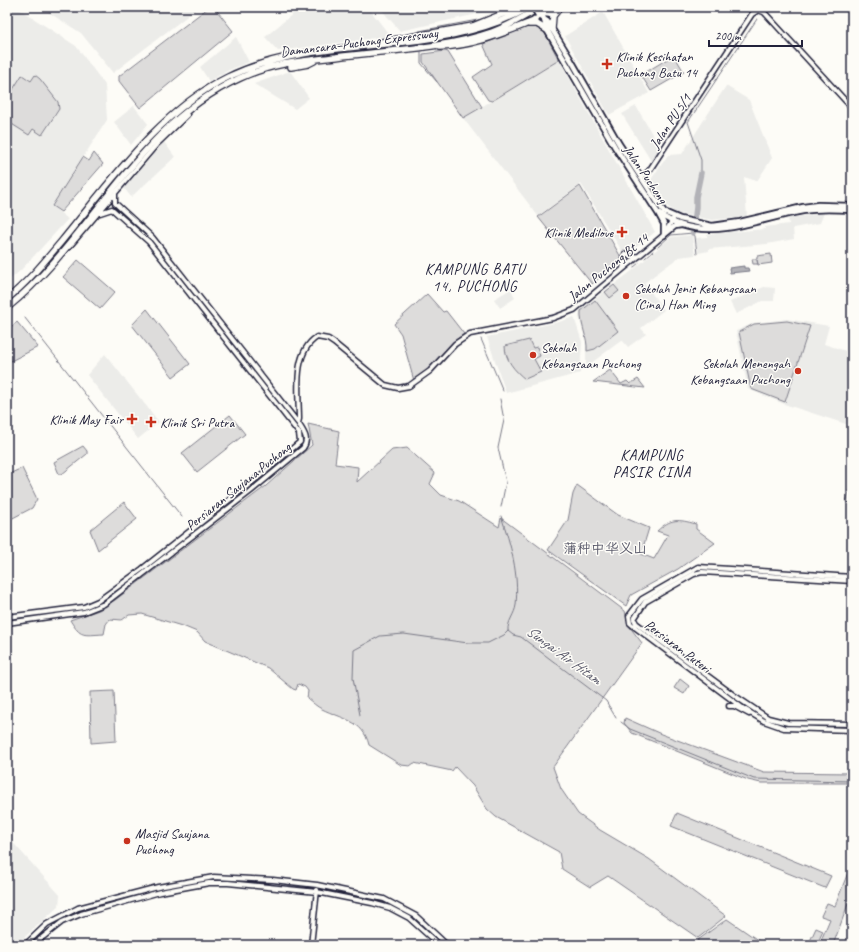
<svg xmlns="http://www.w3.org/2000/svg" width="859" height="952" font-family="Caveat,'LXGW WenKai TC',sans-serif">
<rect width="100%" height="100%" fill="#fdfcf7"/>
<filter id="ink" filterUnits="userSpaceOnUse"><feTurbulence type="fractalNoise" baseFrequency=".025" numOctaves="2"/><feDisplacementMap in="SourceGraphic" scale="8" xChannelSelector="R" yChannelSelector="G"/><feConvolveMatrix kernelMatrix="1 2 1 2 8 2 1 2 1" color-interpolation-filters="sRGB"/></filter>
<g filter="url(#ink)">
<path fill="#ecece9" d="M7,7H16L76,46L105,85L107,120L52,206L68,219L21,270L7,282Z
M40,7H199L113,73L81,33Z
M301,7H368L390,36L278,51L265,37Z
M379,7H509L400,31Z
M603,12L649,93L609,115L565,36Z
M236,37L249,62L229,70L209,81L200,67Z
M559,60L655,232L625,256L581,184L538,216L463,118Z
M290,71L309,98L295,109L254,84Z
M726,86L749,100L772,158L757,181L744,177L747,217L712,220L676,213L668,207L650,181L668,155L682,154Z
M134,106L148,124L131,145L114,122Z
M636,106L660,148L651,161L622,114Z
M164,142L175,157L131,197L124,188Z
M824,213L820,223L793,228L794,239L767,244L709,249V251L698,253L696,238L707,237V234L765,229V227L789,224L788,218Z
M692,235L695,255L679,257L644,283L664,310L641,328L646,334L628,347L622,340L586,367V339L579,317L580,310L632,271L671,237Z
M764,287L775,288L774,301H762L736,314L730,302Z
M511,289L515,298L500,308L494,299Z
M574,317L582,342L580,373L506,393L487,337L559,322Z
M787,319L829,326L824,344L852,353V426L784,404L748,389L736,331L754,323Z
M105,354L159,422L138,439L87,375Z
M12,628L13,651L7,652V629Z
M7,836L60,895L59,906L16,945L7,936Z"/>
<path fill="#dddcdb" stroke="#807f8b" d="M209,7H214L233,31L140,108L119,81V76Z
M532,25L542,28L559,60L492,101L488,100L473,77L492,64L483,44Z
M445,51L448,52L482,107L463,118L423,62V54Z
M674,55L684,72L651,91L641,75Z
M22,75L31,81L35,75L40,79L58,102L59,109L42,135L33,129L29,135L7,121V99Z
M94,153L103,164L61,212L52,206L83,157L89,161Z
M580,186L622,259L592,284L538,217Z
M771,254L772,263L758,265L757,260L758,264H753L752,259H757V256Z
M78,260L115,292L100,309L63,277Z
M614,285L619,291L610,298L605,292Z
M427,294L443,312L446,311L464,334L454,341L434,364L414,381L401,334L394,324Z
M595,300L618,331L595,349L587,351C588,337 580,325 581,311Z
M147,309L190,364L173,377L132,325Z
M787,321L810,326L785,402L751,389L739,332L754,324Z
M17,322L38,347L7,363V330Z
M529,340L533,348L537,347L540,356L534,359L541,372L525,379C515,371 505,360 505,346Z
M610,370L621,384L627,381L630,384L638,379L645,388L593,382Z
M230,415L245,434L197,472L182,453Z
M308,424L339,431L335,464L358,467L357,482L392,450L407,448L435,473L430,484L441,495L459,501L499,527L501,518L625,611L629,626L642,643L553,767L561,789L578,814L600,830L649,859L726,916L698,938L608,876L590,887L562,869L559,852L496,817L487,809L473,786L455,767L452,771L414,763L410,766L401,765L369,745C363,720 342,719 322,709C317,707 312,702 307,698L308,691L305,687L298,684L296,690L293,689L268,668L205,641L197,632L185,627L142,614L129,615L122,620L110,619L106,624L104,634C83,635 81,638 70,620L99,610L115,600L266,486L312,445Z
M83,446L87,451V454L62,474H59L54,462Z
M22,468L37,499L32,508L7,521V475Z
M852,482V504L846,502Z
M577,485L618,515L649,528L641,554L654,559L668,535L657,531C671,518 678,519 696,524V529L715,543L678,569L631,595L626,606L548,550L568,520L573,494Z
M124,502L137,519L98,550L90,530Z
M680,679L689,686L684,694L674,688Z
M114,691L116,741L91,743L90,692Z
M625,718L661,734L764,772L852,773V783H761L748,780L632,733L624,723Z
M677,813L831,876L825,888L671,826Z
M852,862V893L833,945H819L830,919L821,916L827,903L835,906Z
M727,919L765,945H695L698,940Z
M816,928L823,931L817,944L810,941Z"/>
<path fill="#b2b2b7" stroke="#787885" d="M744,266V268H748L749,271L730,273L729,268Z"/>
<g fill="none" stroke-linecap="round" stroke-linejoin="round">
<path stroke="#787885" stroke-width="1" d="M504,10L510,7
M420,33L419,31L483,19
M421,52V63L437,82
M701,173V160L688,122L757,19
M658,247L671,235L693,233L695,236L697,254
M645,258L653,251
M634,267L639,263
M25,318L182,517
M481,339L503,391
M500,399L504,420L498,448L506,482L501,507
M501,516C511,545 519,574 516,605C515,614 507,622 508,631L513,635L521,637L606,701L616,718
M360,715L353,678L354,650L380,636L404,634L468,643H488L504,635L508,631
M621,722L630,729L754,779L852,781"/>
<path stroke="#b2b2b7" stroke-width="5.5" d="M693,233L696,207V197L701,173"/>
<g stroke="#22223b" stroke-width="7">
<path id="secondary" d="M641,178L649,171L752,14L758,10L764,12L852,108
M69,247L157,144L187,115
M623,269L625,254L634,257L639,256
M298,423L299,419C299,393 292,353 317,337L328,339L334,343L385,385L398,388L409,386L430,371L455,344L470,334L553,318L574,310L664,235L673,219
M852,577L698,567L642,599L629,616L630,623L636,628L744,709L764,721L784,728L852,730
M852,581L702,572L694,574L645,602L634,619L636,623L735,696L768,718L788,723L852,724
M7,617L84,607L98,601L142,569L266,471L300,442L299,433L149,242L112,209L100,213
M7,623L84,612L104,604L251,491L303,448C310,439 303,431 298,423L152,237L115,203V194
M729,706H734L749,714
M25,945L47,924L78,908L158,887L214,877L273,880L317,885L384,899L416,916L447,945
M33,945L62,922L81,914L160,892L209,883H228L317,892L372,903L390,908L409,918L439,945
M311,945L317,890"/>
</g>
<g stroke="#22223b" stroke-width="8">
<path id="primary" d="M542,13L547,30L615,147L658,213C703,246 755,219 803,211C819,208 836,209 852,210
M541,17L547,21L571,60L619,144L664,212L680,219L712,226L740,222L803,207L818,205L852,206
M658,213L664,224V235
M664,235L675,226L681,225"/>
</g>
<g stroke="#22223b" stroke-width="8">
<path id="highway" d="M542,13L549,14L556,8
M529,24H537L547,30
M552,29L553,16L560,7
M382,42L473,26L520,7
M440,47C474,46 503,33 534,21L538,15
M291,67L308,64L314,61
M7,299C28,282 44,262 61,242C109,184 160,110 228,77C323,31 437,60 530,7
M7,308C92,239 136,125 240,78C273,63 300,61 336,57C388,50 443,49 492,32C510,26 525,16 541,7"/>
</g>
<use href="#secondary" stroke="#fdfcf7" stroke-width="4"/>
<use href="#primary" stroke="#fdfcf7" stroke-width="4.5"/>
<use href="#highway" stroke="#fdfcf7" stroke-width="5.5"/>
<g stroke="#22223b" stroke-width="8" stroke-linecap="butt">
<path id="primary-bridge" d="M538,7L542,13
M535,10L538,15"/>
</g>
<use href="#primary-bridge" stroke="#fdfcf7" stroke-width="4.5"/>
</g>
</g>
<g fill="#c8321e" stroke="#fdfcf7" stroke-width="1.5">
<path d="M605 58h4v4h4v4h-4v4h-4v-4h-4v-4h4z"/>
<path d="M620 226h4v4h4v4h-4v4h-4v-4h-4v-4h4z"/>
<circle cx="626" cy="296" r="4"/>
<circle cx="533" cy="355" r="4"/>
<circle cx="798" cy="371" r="4"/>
<path d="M130 413h4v4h4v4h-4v4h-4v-4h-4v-4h4z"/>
<path d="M149 416h4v4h4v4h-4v4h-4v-4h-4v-4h4z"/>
<circle cx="127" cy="841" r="4"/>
</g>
<g text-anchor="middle" stroke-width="3" stroke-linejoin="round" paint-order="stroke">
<g font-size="14" fill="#22223b" stroke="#fdfcf7">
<text transform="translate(359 42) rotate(-7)" y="5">Damansara–Puchong Expressway</text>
<text transform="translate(670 121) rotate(-56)" y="5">Jalan PU 5/1</text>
<text transform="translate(646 174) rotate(56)" y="5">Jalan Puchong</text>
<text transform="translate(608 267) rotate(-39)" y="5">Jalan Puchong Bt 14</text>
<text transform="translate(238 486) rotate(-39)" y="5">Persiaran Saujana Puchong</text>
<text transform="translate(678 646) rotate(37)" y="5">Persiaran Puteri</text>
</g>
<g font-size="14" fill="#22223b" stroke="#fdfcf7" text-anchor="start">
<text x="616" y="61">Klinik Kesihatan<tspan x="616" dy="16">Puchong Batu 14</tspan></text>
<text x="613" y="237" text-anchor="end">Klinik Medilove</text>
<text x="634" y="293">Sekolah Jenis Kebangsaan<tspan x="634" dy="16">(Cina) Han Ming</tspan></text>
<text x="541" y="352">Sekolah<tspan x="541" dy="16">Kebangsaan Puchong</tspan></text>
<text x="790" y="368" text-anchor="end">Sekolah Menengah<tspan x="790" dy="16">Kebangsaan Puchong</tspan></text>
<text x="123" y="424" text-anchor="end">Klinik May Fair</text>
<text x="160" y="427">Klinik Sri Putra</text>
<text x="135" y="838">Masjid Saujana<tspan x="135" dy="16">Puchong</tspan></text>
</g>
<g font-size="14" fill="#5a5a6b" stroke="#fdfcf7">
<text x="605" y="553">蒲种中华义山</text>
</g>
<g font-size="15" letter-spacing="1" fill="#22223b" stroke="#fdfcf7">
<text x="475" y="274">KAMPUNG BATU<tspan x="475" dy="17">14, PUCHONG</tspan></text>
<text x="652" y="460">KAMPUNG<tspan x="652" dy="17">PASIR CINA</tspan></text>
</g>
<g font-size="15" font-style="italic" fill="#545466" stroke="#fdfcf7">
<text transform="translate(564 655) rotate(36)" y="5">Sungai Air Hitam</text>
</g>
</g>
<rect width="859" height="952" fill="none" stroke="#fdfcf7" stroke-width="24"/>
<rect x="12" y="12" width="835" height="928" fill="none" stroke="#22223b" stroke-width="1.5" filter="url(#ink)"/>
<path d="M709 40v6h93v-6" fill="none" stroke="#22223b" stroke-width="2"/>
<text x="715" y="40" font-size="12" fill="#22223b" stroke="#fdfcf7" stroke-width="3" paint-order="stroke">200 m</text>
</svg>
